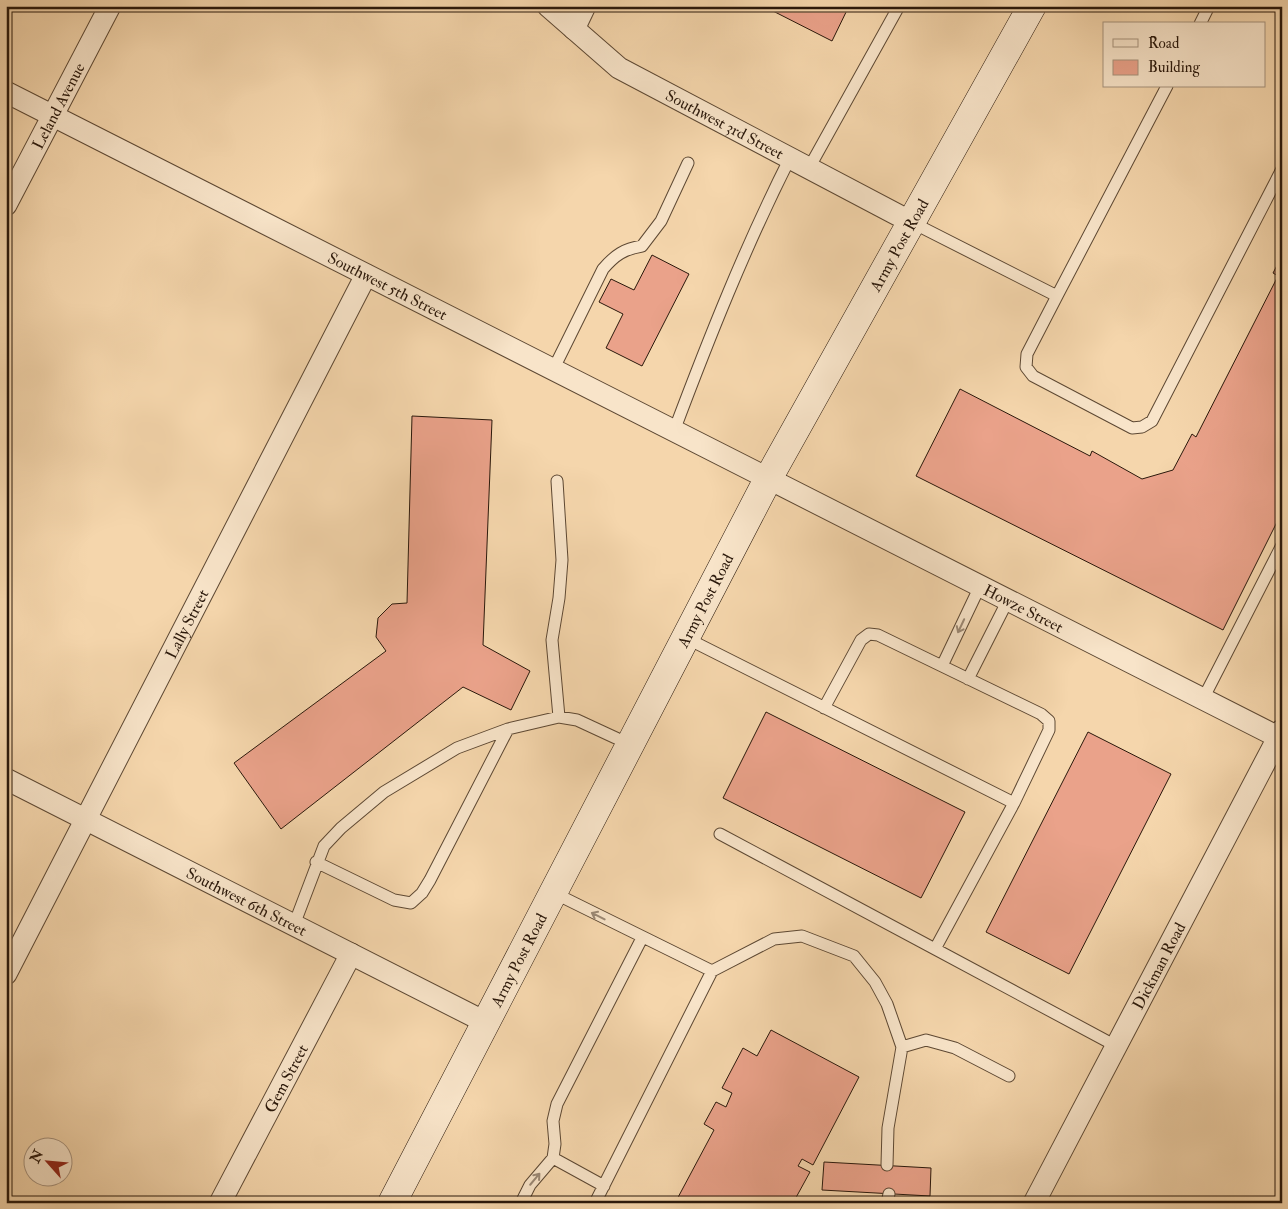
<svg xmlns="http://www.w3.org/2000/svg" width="1288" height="1209" font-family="'IM FELL Double Pica',serif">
<rect width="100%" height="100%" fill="#f5d6ac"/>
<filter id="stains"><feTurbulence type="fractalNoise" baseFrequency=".004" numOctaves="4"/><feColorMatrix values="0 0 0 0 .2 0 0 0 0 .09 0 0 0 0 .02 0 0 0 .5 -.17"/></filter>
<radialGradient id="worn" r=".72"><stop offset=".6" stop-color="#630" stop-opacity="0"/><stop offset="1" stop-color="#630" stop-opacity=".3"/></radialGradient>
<path fill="#eaa28a" stroke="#2a180b" d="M773,6H849L832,41L771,10Z
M652,255L689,274L642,366L606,348L623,314L599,302L611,279L634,290Z
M1282,256V466L1277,476L1282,479V512L1223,630L916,476L960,389L1090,456L1092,451L1142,479L1173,470L1192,434L1196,437L1278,276L1273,273Z
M412,416L492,420L483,645L530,671L511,710L463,687L281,829L234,763L386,651L376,637L378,618L392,604L407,603Z
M766,712L965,812L921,898L723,798Z
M1088,732L1171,774L1069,974L986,932Z
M771,1030L859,1077L813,1165L802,1159L798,1166L810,1172L793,1203H675L714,1130L704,1124L716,1102L726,1107L732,1093L722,1088L743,1048L757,1056Z
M824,1162L931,1168L930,1196L822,1190Z"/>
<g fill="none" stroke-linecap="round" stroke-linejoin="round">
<g stroke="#5d4833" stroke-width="13">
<path id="service" d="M1200,24L1209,6
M809,168L899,6
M913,223L1057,296L1027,354L1026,367L1033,376L1132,428L1142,427L1152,421L1282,169
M1057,296L1167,86
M553,370L603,269C615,255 624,249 642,246L661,221L688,163
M674,431C709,338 745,247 790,158
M557,481L562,560L559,598L552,640L559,717
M686,638L1014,803L935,949L1116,1046
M942,666L980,586
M968,679L1008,600
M1203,699L1282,545
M824,708L861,640L869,634L878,635L1041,714L1049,721V730L1014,803
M720,834L935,949
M316,862L394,900L411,903L422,893L430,880L508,729
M554,893L712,971L774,939L802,936L854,956L875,982L887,1004L902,1047L888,1128L887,1165
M294,925L324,846L341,828L384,792L457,748L508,729L559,717L577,720L631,745
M902,1047L926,1040L955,1048L1009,1076
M553,1158L604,1186
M521,1203L530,1185L553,1158L555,1144L553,1121L557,1104L642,938
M595,1203L712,971
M887,1203L889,1194"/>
</g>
<g stroke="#5d4833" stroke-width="23">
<g id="minor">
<path id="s1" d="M548,6L619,68L913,223"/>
<path d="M574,29L585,6"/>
<path id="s2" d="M6,92L1278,737"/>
<path id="s3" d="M6,205L110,6"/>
<path id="s4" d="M6,779L487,1023"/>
<path id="s5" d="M6,974L366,275"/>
<path id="s6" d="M220,1203L351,954"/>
<path id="s7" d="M1034,1203L1282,730"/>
</g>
</g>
<g stroke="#2a180b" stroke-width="29">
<g id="secondary">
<path id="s8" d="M392,1203L768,479L1032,6"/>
</g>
</g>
<use href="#service" stroke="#f8e4c9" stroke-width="11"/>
<use href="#minor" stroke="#f8e4c9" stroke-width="21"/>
<use href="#secondary" stroke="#f8e4c9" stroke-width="28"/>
</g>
<defs><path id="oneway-shaft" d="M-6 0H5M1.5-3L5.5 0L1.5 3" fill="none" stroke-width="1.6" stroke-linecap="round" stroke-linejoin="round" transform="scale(1.25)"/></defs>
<g stroke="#9b8874">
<use href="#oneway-shaft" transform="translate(961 626) rotate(115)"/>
<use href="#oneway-shaft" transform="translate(598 916) rotate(-153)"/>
<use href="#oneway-shaft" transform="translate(535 1179) rotate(-50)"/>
</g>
<g text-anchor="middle" stroke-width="4.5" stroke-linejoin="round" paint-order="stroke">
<g font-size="16" fill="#2a180b" stroke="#f8e4c9">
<text dy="6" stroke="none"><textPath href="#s3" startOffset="112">Leland Avenue</textPath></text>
<text dy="6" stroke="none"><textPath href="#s1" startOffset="214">Southwest 3rd Street</textPath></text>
<text dy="6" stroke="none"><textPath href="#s8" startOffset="1084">Army Post Road</textPath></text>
<text dy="6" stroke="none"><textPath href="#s2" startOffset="428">Southwest 5th Street</textPath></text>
<text dy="6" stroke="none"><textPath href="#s8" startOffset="679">Army Post Road</textPath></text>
<text dy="6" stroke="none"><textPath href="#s2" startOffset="1141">Howze Street</textPath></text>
<text dy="6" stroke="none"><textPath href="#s5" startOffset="394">Lally Street</textPath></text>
<text dy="6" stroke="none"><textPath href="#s4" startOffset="270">Southwest 6th Street</textPath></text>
<text dy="6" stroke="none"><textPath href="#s8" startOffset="274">Army Post Road</textPath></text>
<text dy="6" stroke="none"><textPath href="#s7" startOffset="268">Dickman Road</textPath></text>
<text dy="6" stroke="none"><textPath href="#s6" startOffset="141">Gem Street</textPath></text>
</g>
</g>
<rect width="1288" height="1209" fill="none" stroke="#f5d6ac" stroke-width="25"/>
<rect x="8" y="8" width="1273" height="1194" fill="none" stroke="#2a180b" stroke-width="2.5"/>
<rect x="12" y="12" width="1263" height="1184" fill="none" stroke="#2a180b"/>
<rect x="1103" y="22" width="162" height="65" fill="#f8e4c9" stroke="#a6927d"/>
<rect x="1113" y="39" width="25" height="8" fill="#f8e4c9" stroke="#a6927d"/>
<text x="1148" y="48" font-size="15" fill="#2a180b">Road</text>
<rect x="1113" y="60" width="25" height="15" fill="#eaa28a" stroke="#a6927d"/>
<text x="1148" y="72" font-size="15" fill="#2a180b">Building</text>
<g transform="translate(48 1162) rotate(297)"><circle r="24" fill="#f8e4c9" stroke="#a6927d"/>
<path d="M0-4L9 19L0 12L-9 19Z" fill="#8f2418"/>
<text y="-8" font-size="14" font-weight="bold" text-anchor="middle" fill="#2a180b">N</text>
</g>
<rect width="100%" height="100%" filter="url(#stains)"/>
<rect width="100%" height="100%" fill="url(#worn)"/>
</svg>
